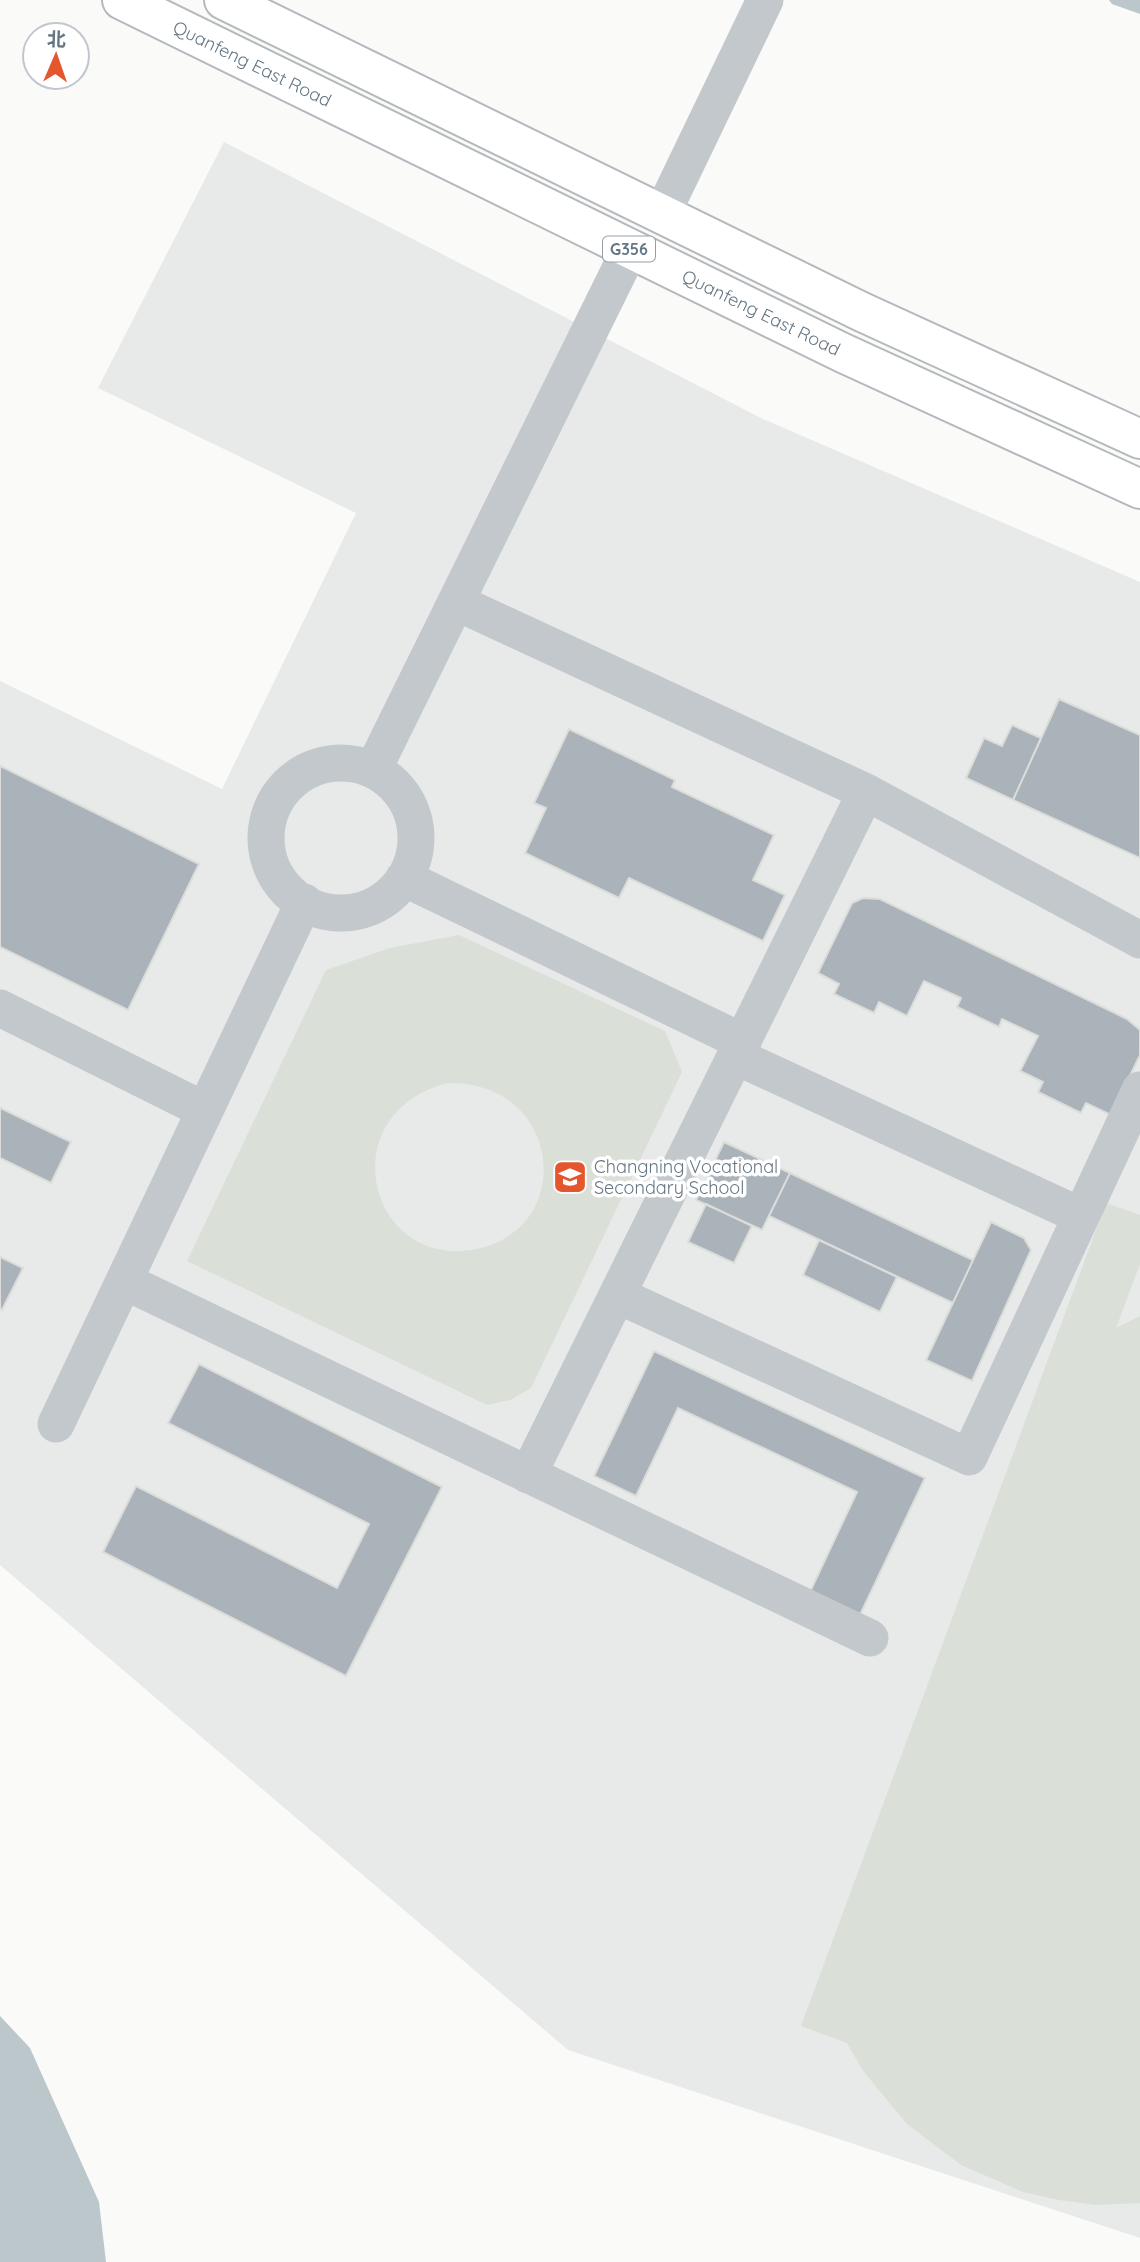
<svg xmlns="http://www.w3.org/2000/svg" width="1140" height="2262" font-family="Quicksand,'Noto Sans SC',sans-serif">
<rect width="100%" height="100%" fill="#fafaf8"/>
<path fill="#e8e9e9" d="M224,142L761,418L1140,582V2238L568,2050L0,1565V681L222,789L356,513L98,388Z"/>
<path fill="#dadfd7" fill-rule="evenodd" d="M459,935L665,1031L682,1072L531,1388L510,1400L487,1405L187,1261L326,970L390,948ZM447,1083C562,1080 578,1229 476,1249C370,1271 328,1115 447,1083Z
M1106,1203L1140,1215V1264L1116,1328L1140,1316V2203L1096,2205L1059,2200L1023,2192L961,2165L907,2124L864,2072L847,2043L801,2026Z"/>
<path fill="#bbc7cb" d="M1109,0H1140V14L1112,4Z
M0,2016L30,2048L99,2202L106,2262H0Z"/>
<path fill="#aab3b9" stroke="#dcdcda" stroke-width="2" d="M1059,699L1140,735V858L1013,800Z
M1012,725L1041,738L1013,800L966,778L984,738L1002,746Z
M569,729L675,780L672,787L774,835L753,880L785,895L763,941L629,878L619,898L525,853L546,808L534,803Z
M0,766L199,864L128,1010L0,947Z
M863,898L880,899L1127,1019L1140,1030V1055L1111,1115L1086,1103L1081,1113L1038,1092L1043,1082L1020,1071L1038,1036L1002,1019L999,1027L957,1007L961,998L924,981L907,1016L879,1002L874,1013L834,994L839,984L818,973L852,903Z
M0,1108L71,1142L51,1183L0,1158Z
M724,1142L790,1173L762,1230L696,1200Z
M790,1173L973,1260L953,1303L769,1216Z
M706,1204L752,1226L734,1263L688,1242Z
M991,1222L1024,1238L1031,1250L972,1381L926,1360Z
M819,1240L897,1277L880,1312L803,1275Z
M0,1257L23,1268L2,1310L0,1308Z
M654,1351L925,1478L859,1617L809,1594L857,1492L678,1408L636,1496L594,1476Z
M199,1364L442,1487L346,1676L103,1552L136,1486L337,1588L369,1524L168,1423Z"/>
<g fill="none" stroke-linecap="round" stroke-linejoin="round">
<g stroke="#b4b9bd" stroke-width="42">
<path id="highway" d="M122,0L843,353L1140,489
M224,0L862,312L1140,439"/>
</g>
<path stroke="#c3c8cc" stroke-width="37" d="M662,214L765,0
M456,602L866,792L1140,940
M266 838a75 75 0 1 1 150 0a75 75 0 1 1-150 0Z
M373,770L630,249
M404,878L743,1042
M0,1008L204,1110
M735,1056L1081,1216
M124,1281L870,1638
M617,1295L969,1457L1140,1090
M56,1424L304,902
M528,1475L866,792"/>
<use href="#highway" stroke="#fff" stroke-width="38"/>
</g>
<defs>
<g id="school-square" transform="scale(1.75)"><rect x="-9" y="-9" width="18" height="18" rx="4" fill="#e4572e" stroke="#fff"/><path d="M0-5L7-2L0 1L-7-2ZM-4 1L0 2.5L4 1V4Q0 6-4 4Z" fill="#fff"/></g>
</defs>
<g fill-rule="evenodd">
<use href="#school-square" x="570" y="1177"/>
</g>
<g text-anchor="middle" stroke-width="7" stroke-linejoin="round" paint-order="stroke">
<rect fill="#fff" stroke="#939fa8" stroke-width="2" x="603" y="236.5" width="52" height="25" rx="5"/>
<g font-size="16" font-weight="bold" fill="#657683">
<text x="629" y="255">G356</text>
</g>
<g font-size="18" fill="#657683" stroke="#fff">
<text transform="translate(252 64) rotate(26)" y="6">Quanfeng East Road</text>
<text transform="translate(761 313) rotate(26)" y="6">Quanfeng East Road</text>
</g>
<g font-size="18" fill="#657683" stroke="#fff" text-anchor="start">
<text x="594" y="1173">Changning Vocational<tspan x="594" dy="21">Secondary School</tspan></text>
</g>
</g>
<g transform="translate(56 56) rotate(2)"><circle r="33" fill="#ffffff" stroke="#c1c8cd" stroke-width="2"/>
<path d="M0-5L12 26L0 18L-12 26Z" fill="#e4572e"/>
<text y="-10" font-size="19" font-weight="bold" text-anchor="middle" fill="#657683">北</text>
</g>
</svg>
